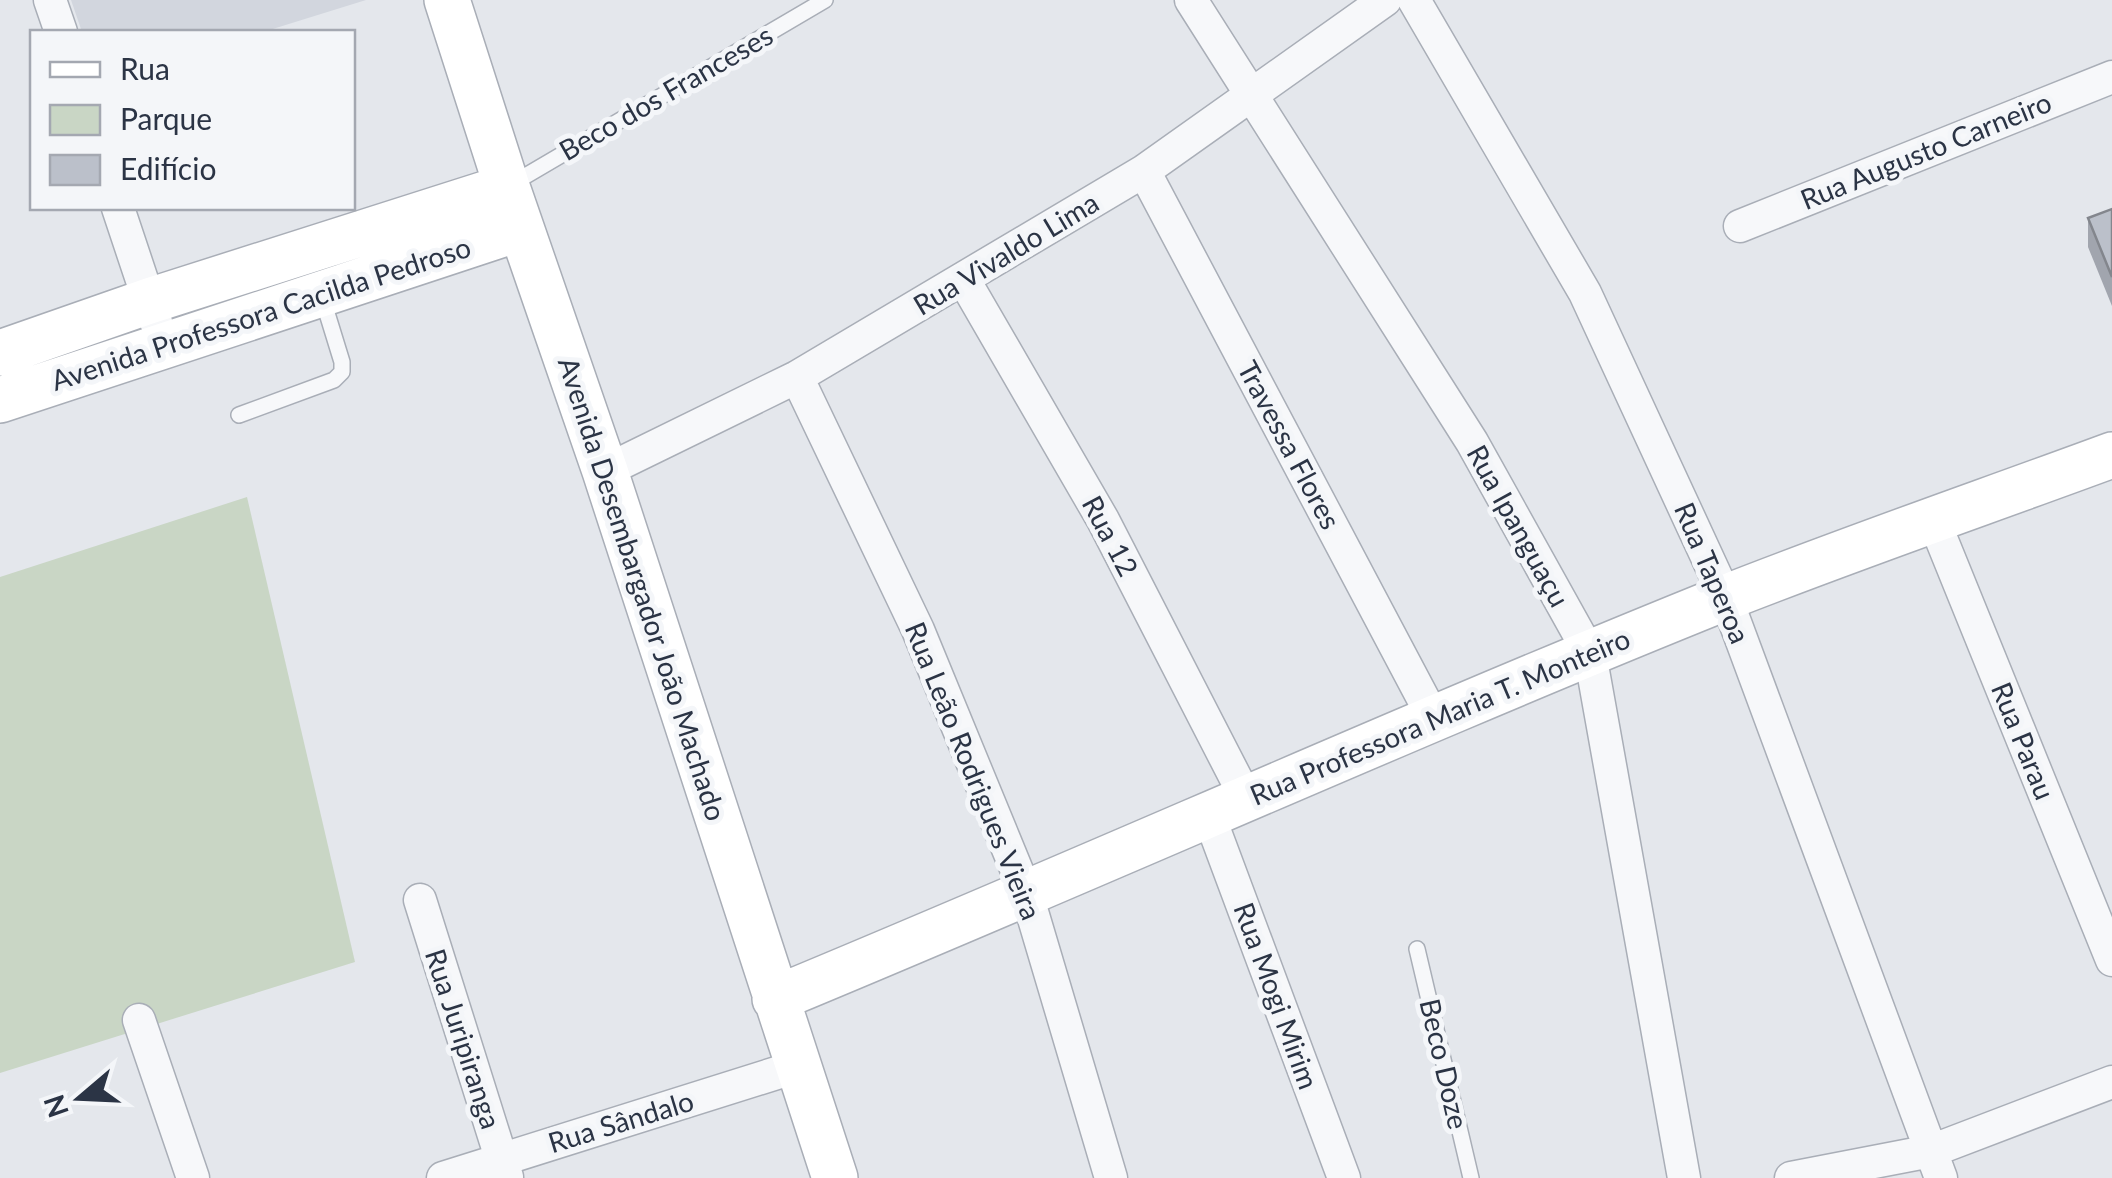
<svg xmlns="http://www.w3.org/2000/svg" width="2112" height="1178" font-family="Lato,sans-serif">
<rect width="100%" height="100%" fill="#e4e7ec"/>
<path fill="#d2d6de" d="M71,0H366L263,32H82Z"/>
<path fill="#c9d6c5" d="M247,497L355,962L0,1073V577Z"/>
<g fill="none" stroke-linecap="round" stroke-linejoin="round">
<g stroke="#a9aeb7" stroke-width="18">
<path id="lane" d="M510,185L825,0
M239,415L334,380L342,372V362L322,297
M1417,949L1471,1178"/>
</g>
<g stroke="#a9aeb7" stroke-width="35">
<path id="street" d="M50,0L61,32
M1191,0L1472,442L1590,654L1684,1178
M1414,0L1585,293L1726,598L1941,1178
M1144,171L1434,719
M118,208L156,322
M1740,226L2112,77
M964,280L1103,520L1246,798
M797,377L918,630L1027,895L1111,1178
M605,471L797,377L1144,171L1385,0
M1934,521L2112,960
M1208,813L1344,1178
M420,900L507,1177
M139,1020L193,1178
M443,1178L799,1066
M1791,1178L1931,1151L2112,1082"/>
</g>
<g stroke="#a9aeb7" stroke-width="48">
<path id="secondary" d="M447,0L507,187L605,471L835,1178
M0,353L149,301L507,187
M0,400L521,228
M775,999C1092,868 1404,727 1722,599C1851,548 1982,503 2112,455"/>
</g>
<use href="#lane" stroke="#f7f8fa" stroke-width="15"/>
<use href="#street" stroke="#f7f8fa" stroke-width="32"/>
<use href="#secondary" stroke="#fff" stroke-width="45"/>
</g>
<path fill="#a1a5ae" d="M2112,209V306L2088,247V218Z"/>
<path fill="#bbc0ca" stroke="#83868d" stroke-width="2.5" d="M2112,209V277L2088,218Z"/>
<g text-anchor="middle" stroke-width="10" stroke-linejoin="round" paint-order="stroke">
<g font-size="28" fill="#2b3445" stroke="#f4f6f9">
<text transform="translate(666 93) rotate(-30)" y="10">Beco dos Franceses</text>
<text transform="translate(1926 151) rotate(-22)" y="10">Rua Augusto Carneiro</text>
<text transform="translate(1006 254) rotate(-31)" y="10">Rua Vivaldo Lima</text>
<text transform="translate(261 314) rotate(-18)" y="10">Avenida Professora Cacilda Pedroso</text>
<text transform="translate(1289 445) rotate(62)" y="10">Travessa Flores</text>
<text transform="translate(1518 526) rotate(61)" y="10">Rua Ipanguaçu</text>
<text transform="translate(1110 536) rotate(62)" y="10">Rua 12</text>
<text transform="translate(1712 573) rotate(67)" y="10">Rua Taperoa</text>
<text transform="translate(642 589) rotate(72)" y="10">Avenida Desembargador João Machado</text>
<text transform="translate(1440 717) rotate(-23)" y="10">Rua Professora Maria T. Monteiro</text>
<text transform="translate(2023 741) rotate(68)" y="10">Rua Parau</text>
<text transform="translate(973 771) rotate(68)" y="10">Rua Leão Rodrigues Vieira</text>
<text transform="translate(1276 996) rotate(70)" y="10">Rua Mogi Mirim</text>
<text transform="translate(463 1039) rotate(72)" y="10">Rua Juripiranga</text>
<text transform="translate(1444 1064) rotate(77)" y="10">Beco Doze</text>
<text transform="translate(621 1122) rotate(-17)" y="10">Rua Sândalo</text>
</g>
</g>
<rect x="30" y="30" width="325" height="180" fill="#f4f6f9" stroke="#a4a8b1" stroke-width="2.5"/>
<rect x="50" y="62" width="50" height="15" fill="#ffffff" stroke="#a4a8b1" stroke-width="2.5"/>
<text x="120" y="80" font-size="30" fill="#2b3445">Rua</text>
<rect x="50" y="105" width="50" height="30" fill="#c9d6c5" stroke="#a4a8b1" stroke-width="2.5"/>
<text x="120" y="130" font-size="30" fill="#2b3445">Parque</text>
<rect x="50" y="155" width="50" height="30" fill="#bbc0ca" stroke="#a4a8b1" stroke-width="2.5"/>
<text x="120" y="180" font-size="30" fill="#2b3445">Edifício</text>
<g transform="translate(80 1098) rotate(251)" stroke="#f4f6f9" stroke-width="8" paint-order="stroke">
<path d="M0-8L18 38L0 25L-18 38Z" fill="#2b3445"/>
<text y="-15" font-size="28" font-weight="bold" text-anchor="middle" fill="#2b3445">N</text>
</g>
</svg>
